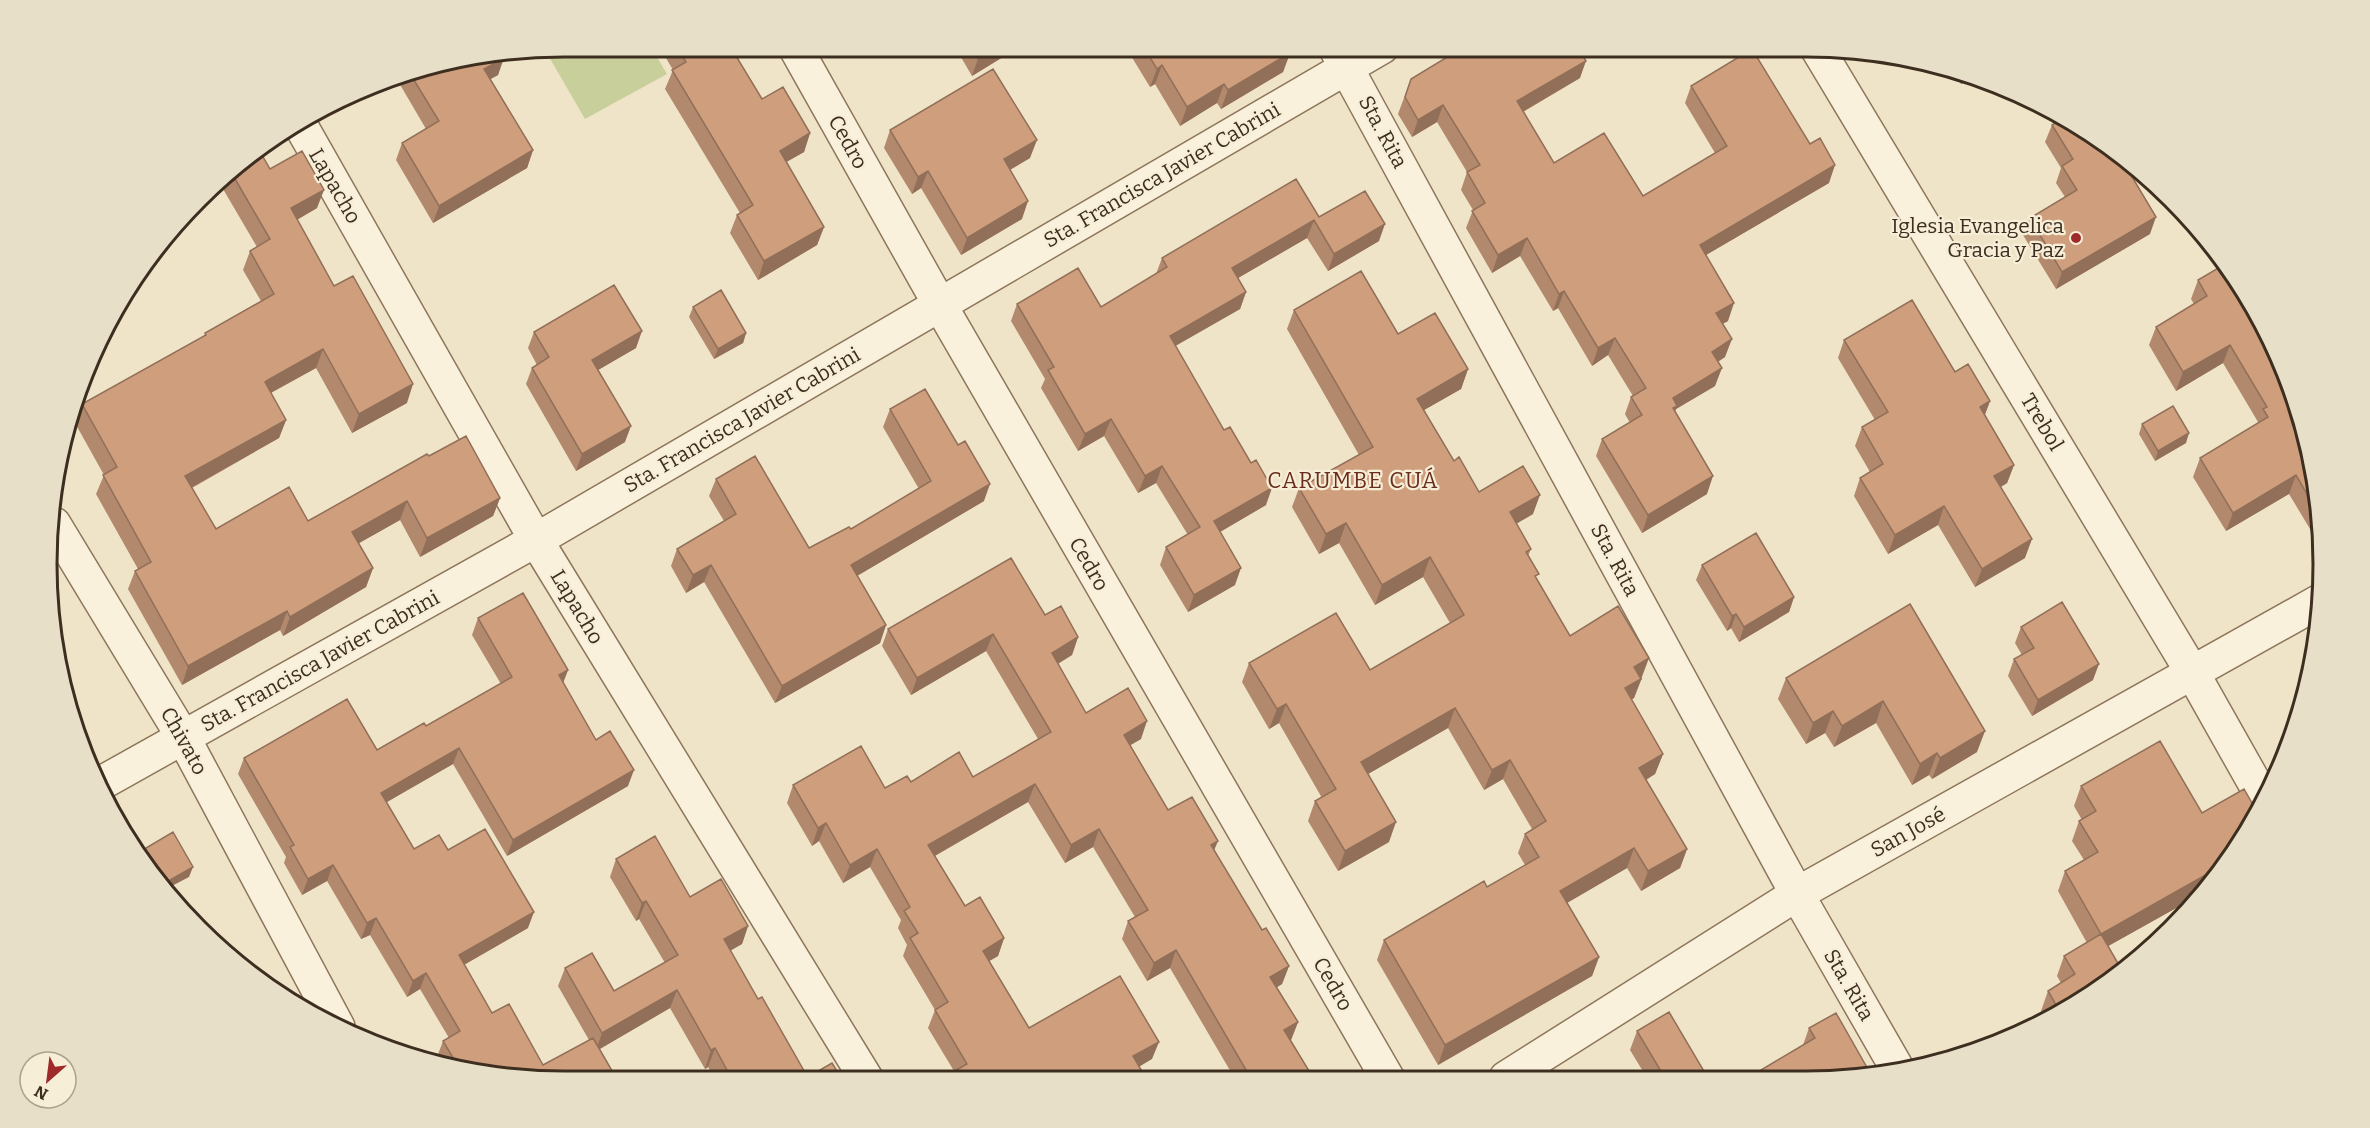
<svg xmlns="http://www.w3.org/2000/svg" width="2370" height="1128" font-family="Bitter,serif">
<rect width="100%" height="100%" fill="#f0e4c8"/>
<path fill="#c9cf9b" d="M564,47H651L667,74L585,119L545,50Z"/>
<g fill="none" stroke-linecap="round" stroke-linejoin="round">
<g stroke="#8d765c" stroke-width="36">
<path id="minor" d="M1335,47L1797,894L1898,1070
M1817,48L2192,672L2263,798
M301,126L536,540L867,1080
M54,524L183,737L338,1027
M98,785L536,540L1382,47
M1506,1078L1797,894L2320,601"/>
</g>
<g stroke="#8d765c" stroke-width="36">
<path id="tertiary" d="M795,47L940,305L1388,1079"/>
</g>
<use href="#minor" stroke="#faf1dc" stroke-width="33"/>
<use href="#tertiary" stroke="#faf1dc" stroke-width="33"/>
</g>
<path fill="#b2896c" d="M659,46H737L732,49L762,99L810,133L804,152L786,162L824,227L817,245L758,280L730,233L737,215L740,213L665,89L673,70Z
M956,46H1021L972,76L955,47Z
M1125,46H1286L1290,53L1283,72L1221,109L1217,103L1180,126L1155,84L1150,87Z
M1459,55L1580,78L1523,112L1554,163L1643,196L1715,153L1685,103L1691,86L1829,183L1706,255L1728,321L1722,324L1725,357L1718,362L1715,386L1676,409L1675,411L1707,494L1642,533L1596,456L1602,439L1630,423L1625,414L1631,397L1633,396L1608,355L1592,366L1558,308L1553,311L1520,256L1492,273L1466,228L1473,210L1461,190L1467,172L1437,122L1412,137L1398,114L1411,79Z
M503,57L498,75L490,79L533,150L527,168L433,223L396,160L402,143L426,129L395,76L360,97L358,95L397,74Z
M1953,71L1973,77L1961,84Z
M2052,125L2128,170L2150,234L2056,289L2023,235L2030,218L2065,197L2056,183L2061,168L2045,142Z
M890,130L1030,158L1010,170L1022,219L961,255L921,188L912,194L884,148Z
M249,154L270,169L317,208L297,220L334,286L407,403L352,433L316,368L271,393L286,420L279,438L192,488L216,529L308,521L429,456L500,498L493,516L420,557L400,520L359,543L373,568L366,587L283,636L280,630L182,685L128,589L135,571L138,569L96,494L104,475L75,423L82,404L204,336L205,333L261,301L243,270L250,251L257,247L223,189L208,198Z
M2187,216L2210,244L2202,248L2185,221Z
M1319,217L1379,241L1328,271L1307,238L1238,278L1246,292L1240,309L1175,346L1266,505L1220,532L1235,585L1188,612L1160,565L1166,547L1188,535L1156,483L1138,493L1104,436L1078,451L1041,388L1045,379L1011,321L1017,304L1101,307L1156,274L1162,258Z
M2198,280L2314,463L2322,549L2289,494L2226,531L2193,477L2200,458L2258,424V422L2223,363L2176,391L2149,345L2156,327L2194,304L2191,299Z
M693,307L746,333L743,343L714,359L689,317Z
M1294,310L1398,334L1468,369L1461,389L1424,410L1454,461L1479,492L1533,514L1516,524L1531,549L1528,556L1537,580L1570,636L1642,678L1634,698L1631,700L1663,754L1655,774L1646,780L1687,849L1680,868L1641,891L1627,868L1567,903L1599,957L1592,976L1438,1065L1377,960L1384,940L1487,887L1525,865L1518,853L1525,834L1532,829L1503,779L1484,790L1448,728L1368,774L1389,842L1338,871L1308,821L1315,801L1322,798L1279,723L1269,729L1242,682L1249,663L1370,670L1450,623L1423,577L1375,605L1339,543L1319,554L1292,507L1299,488L1359,455L1287,329Z
M534,332L636,348L598,370L625,442L576,471L526,384L532,368L537,365L528,348Z
M1844,340L1955,372L1990,401L1984,416L2014,465L2007,483L2001,487L2025,558L1975,587L1938,525L1888,554L1854,496L1860,478L1870,472L1855,446L1862,427L1875,420L1838,358Z
M890,409L984,501L857,576L886,625L880,643L775,703L704,582L686,593L671,566L677,549L724,521L709,496L716,479L809,548L851,529L919,489L883,427Z
M2142,424L2186,443L2155,461L2139,434Z
M1702,565L1794,597L1789,612L1739,642L1731,628L1727,631L1696,580Z
M1910,604L1977,752L1932,779L1929,775L1912,785L1876,723L1834,747L1825,733L1806,744L1778,699L1786,678Z
M1045,615L1078,637L1072,655L1058,664L1086,713L1141,739L1130,745L1168,810L1214,851L1262,930L1289,966L1282,984L1277,987L1298,1022L1291,1040L1314,1079H1235L1170,968L1147,981L1122,939L1128,921L1135,917L1093,847L1065,863L1028,802L935,856L965,906L1004,938L998,956L989,961L1029,1028L1152,1059L954,1071L928,1028L935,1010L903,956L907,945L898,928L901,920L870,867L843,883L819,841L812,846L787,803L793,785L885,788L911,782L973,777L1038,739L986,651L911,695L882,646L888,629Z
M478,618L568,670L563,682L596,740L628,786L507,856L453,764L386,802L414,849L448,850L528,928L464,965L492,1013L543,1065L589,1040L558,986L565,968L614,991L665,963L639,919L636,921L610,877L616,859L690,897L748,926L742,944L730,950L758,999L807,1077L843,1081H716L708,1067L705,1069L670,1008L600,1049L618,1081L463,1071L442,1065L437,1057L443,1041L449,1038L420,989L407,997L370,935L361,939L327,881L302,895L284,863L286,857L238,774L244,758L377,750L426,726L501,684L472,635Z
M2021,627L2093,680L2032,716L2008,676L2014,659L2022,655L2015,643Z
M2081,786L2217,879L2203,893L2108,946L2121,974L2045,1018L2041,1011L2048,991L2061,983L2057,976L2064,956L2087,943L2058,891L2065,871L2084,860L2072,841L2079,821L2082,820L2074,806Z
M1809,1028L1867,1077H1759L1761,1070L1803,1045Z
M1637,1031L1708,1078H1647L1630,1050Z"/>
<path fill="#916f58" d="M1000,46H1021L972,76L978,59Z
M1290,53L1283,72L1221,109L1228,90Z
M504,58L498,75L478,86L484,69Z
M1586,61L1580,78L1510,119L1517,101Z
M1162,65L1155,84L1150,87L1157,69Z
M1965,74L1973,77L1961,84Z
M395,75V76L360,97L361,94Z
M1224,84L1217,103L1180,126L1187,107Z
M1443,105L1437,122L1412,137L1418,120Z
M810,133L804,152L774,169L780,151Z
M1037,140L1030,158L997,177L1004,159Z
M533,150L527,168L433,223L439,206Z
M2124,159L2134,167L2115,177L2122,160Z
M1835,165L1829,183L1694,262L1700,245Z
M928,171L921,188L912,194L918,177Z
M228,176L223,189L208,198Z
M324,190L317,208L284,227L291,208Z
M1028,201L1022,219L961,255L967,238Z
M2156,217L2150,234L2056,289L2062,272Z
M1314,220L1307,238L1226,285L1232,268Z
M1385,224L1379,241L1328,271L1334,254Z
M824,227L817,245L758,280L764,261Z
M1527,238L1520,256L1492,273L1498,255Z
M2205,239L2210,244L2202,248Z
M1564,291L1558,308L1553,311L1559,294Z
M1246,292L1240,309L1163,353L1170,336Z
M1734,303L1728,321L1710,331L1716,313Z
M642,331L636,348L586,377L592,360Z
M746,333L743,343L714,359L718,349Z
M1615,338L1608,355L1592,366L1598,348Z
M1732,339L1725,357L1705,369L1712,352Z
M2230,345L2223,363L2176,391L2183,372Z
M323,349L316,368L261,398L265,382L268,380Z
M1722,368L1715,386L1676,409L1670,423L1673,398Z
M1468,369L1461,389L1410,418L1417,399Z
M413,384L407,403L352,433L359,414Z
M1990,401L1983,420L1980,407Z
M1111,419L1104,436L1078,451L1085,434Z
M286,420L279,438L178,495L185,476Z
M631,426L625,442L576,471L582,454Z
M2189,433L2186,443L2155,461L2158,451Z
M2014,465L2007,483L1987,495L1994,476Z
M1162,466L1156,483L1138,493L1145,476Z
M2296,475L2289,494L2226,531L2233,513Z
M1713,476L1707,494L1642,533L1648,515Z
M990,484L984,501L845,583L851,565Z
M1272,488L1266,505L1208,539L1214,521Z
M1540,495L1533,514L1502,532L1510,512Z
M500,498L493,516L420,557L427,538Z
M407,501L400,520L345,551L352,532Z
M1944,506L1938,525L1888,554L1895,535Z
M1346,523L1339,543L1319,554L1326,534Z
M2032,539L2025,558L1975,587L1982,569Z
M1430,557L1423,577L1375,605L1382,585Z
M711,565L704,582L686,593L693,575Z
M373,568L366,587L283,636L290,617Z
M1241,568L1235,585L1188,612L1194,595Z
M1794,597L1789,612L1739,642L1744,627Z
M287,611L280,630L182,685L188,666Z
M1736,614L1731,628L1727,631L1732,616Z
M886,625L880,643L775,703L782,686Z
M993,634L986,651L911,695L917,678Z
M1078,637L1072,655L1045,671L1052,653Z
M1649,658L1634,698L1617,708L1625,688L1634,667Z
M2099,664L2093,680L2032,716L2038,700Z
M568,670L562,686L559,675Z
M1883,701L1876,723L1834,747L1842,726Z
M1286,704L1279,723L1269,729L1277,709Z
M1455,708L1448,728L1354,782L1361,762Z
M1833,711L1825,733L1806,744L1813,723Z
M1147,721L1141,739L1117,753L1124,735Z
M1985,731L1977,752L1932,779L1940,758Z
M459,748L453,764L375,809L381,793Z
M1937,753L1929,775L1912,785L1920,764Z
M1663,754L1655,774L1632,788L1639,768Z
M1510,760L1503,779L1484,790L1492,770Z
M634,770L628,786L507,856L513,840Z
M1035,784L1028,802L922,863L928,845Z
M1396,822L1389,842L1338,871L1345,851Z
M826,823L819,841L812,846L818,828Z
M1099,829L1093,847L1065,863L1071,845Z
M1218,841L1211,858V845Z
M1634,848L1627,868L1553,911L1560,891Z
M877,849L870,867L843,883L850,865Z
M1687,849L1680,868L1641,891L1648,871Z
M2225,864L2217,879L2203,893L2094,954L2101,934Z
M333,865L327,881L302,895L308,879Z
M193,867L189,877L168,888L165,883Z
M646,901L639,919L636,921L642,903Z
M534,912L528,928L453,971L459,955Z
M376,918L370,935L361,939L367,923Z
M748,926L742,944L718,958L724,939Z
M1004,938L998,956L976,969L983,951Z
M1176,950L1170,968L1147,981L1154,963Z
M1599,957L1592,976L1438,1065L1445,1045Z
M1289,966L1282,984L1264,995L1270,977Z
M426,973L420,989L407,997L413,981Z
M677,990L670,1008L596,1051L602,1033Z
M1298,1022L1291,1040L1278,1048L1284,1030Z
M1159,1042L1152,1059L1127,1074L1133,1056Z
M715,1048L708,1067L705,1069L711,1050Z
M1869,1071L1867,1077H1860Z"/>
<path fill="#cf9f7d" stroke="#916f58" stroke-width="1.5" d="M676,46H730L762,99L783,87L810,133L780,151L824,227L764,261L737,215L753,205L672,70L686,62Z
M970,46H1000L978,59Z
M1143,46H1286L1290,53L1228,90L1224,84L1187,107L1162,65L1157,69Z
M1473,46H1577L1586,61L1517,101L1554,163L1604,133L1643,196L1727,146L1691,86L1752,49L1810,144L1820,138L1835,165L1700,245L1734,303L1716,313L1732,339L1712,352L1722,368L1673,398L1677,406L1673,408L1713,476L1648,515L1602,439L1642,415L1631,397L1646,388L1615,338L1598,348L1564,291L1559,294L1527,238L1498,255L1472,211L1485,203L1467,172L1480,165L1443,105L1418,120L1405,97L1411,79L1457,51L1459,55Z
M503,57L504,58L484,69L533,150L439,206L402,143L439,121L409,72Z
M993,69L1037,140L1004,159L1028,201L967,238L928,171L918,177L890,130Z
M2063,118L2094,134L2124,159L2122,160L2156,217L2062,272L2030,218L2077,190L2062,166L2073,159L2052,125Z
M258,148L270,169L302,151L324,190L291,208L334,286L353,276L413,384L359,414L323,349L268,380L265,382L286,420L185,476L216,529L289,487L308,521L427,454L429,456L466,436L500,498L427,538L407,501L352,532L373,568L290,617L287,611L188,666L135,571L151,562L103,475L117,467L82,404L206,335L205,333L274,294L250,251L270,239L231,172L249,154Z
M1296,179L1319,217L1365,191L1385,224L1334,254L1314,220L1232,268L1246,292L1170,336L1224,430L1230,427L1251,463L1256,460L1272,488L1214,521L1241,568L1194,595L1166,547L1200,527L1162,466L1145,476L1111,419L1085,434L1048,370L1054,367L1017,304L1078,268L1101,307L1167,267L1162,258Z
M2225,264L2262,325L2284,366L2314,463L2318,513L2296,475L2233,513L2200,458L2268,417L2263,409L2267,407L2230,345L2183,372L2156,327L2207,296L2198,280Z
M1361,271L1398,334L1435,313L1468,369L1417,399L1454,461L1459,457L1479,492L1523,466L1540,495L1510,512L1531,549L1526,552L1539,574L1535,576L1570,636L1618,606L1649,658L1634,667L1641,679L1625,688L1663,754L1639,768L1687,849L1648,871L1634,848L1560,891L1599,957L1445,1045L1384,940L1484,881L1487,887L1539,857L1525,834L1546,821L1510,760L1492,770L1455,708L1361,762L1396,822L1345,851L1315,801L1336,789L1286,704L1277,709L1249,663L1336,613L1370,670L1464,615L1430,557L1382,585L1346,523L1326,534L1299,488L1373,447L1294,310Z
M614,285L642,331L592,360L631,426L582,454L532,368L549,357L534,332Z
M721,290L746,333L718,349L693,307Z
M1912,300L1955,372L1968,364L1990,401L1980,407L2014,465L1994,476L2032,539L1982,569L1944,506L1895,535L1860,478L1883,464L1862,427L1888,412L1844,340Z
M925,389L958,445L965,441L990,484L851,565L886,625L782,686L711,565L693,575L677,549L736,514L716,479L755,456L809,548L849,527L851,529L931,481L890,409Z
M2173,406L2189,433L2158,451L2142,424Z
M1756,533L1794,597L1744,627L1736,614L1732,616L1702,565Z
M1011,558L1045,615L1061,606L1078,637L1052,653L1086,713L1128,688L1147,721L1124,735L1168,810L1192,797L1218,841L1211,845L1262,930L1266,928L1289,966L1270,977L1298,1022L1284,1030L1314,1079H1242L1249,1075L1176,950L1154,963L1128,921L1148,910L1099,829L1071,845L1035,784L928,845L965,906L980,897L1004,938L983,951L1029,1028L1120,976L1159,1042L1133,1056L1147,1080H939L967,1064L935,1010L948,1002L910,938L918,933L904,911L910,907L877,849L850,865L826,823L818,828L793,785L861,746L885,788L907,776L911,782L959,752L973,777L1051,732L993,634L917,678L888,629Z
M523,593L568,670L559,675L596,740L610,731L634,770L513,840L459,748L381,793L414,849L439,835L448,850L485,829L534,912L459,955L492,1013L509,1004L543,1065L593,1038L618,1081L564,1082L461,1071L443,1041L460,1031L426,973L413,981L376,918L367,923L333,865L308,879L290,847L294,845L244,758L347,699L377,750L424,723L426,726L512,677L478,618Z
M2062,602L2099,664L2038,700L2014,659L2034,648L2021,627Z
M1910,604L1985,731L1940,758L1937,753L1920,764L1883,701L1842,726L1833,711L1813,723L1786,678Z
M2160,741L2202,813L2244,789L2256,810L2225,864L2101,934L2123,972L2059,1010L2048,991L2075,974L2064,956L2101,934L2065,871L2098,852L2079,821L2096,811L2081,786Z
M173,832L193,867L165,883L141,851Z
M655,836L690,897L721,879L748,926L724,939L758,999L762,997L807,1076L800,1081H733L715,1048L711,1050L677,990L602,1033L565,968L592,953L614,991L678,955L646,901L642,903L616,859Z
M267,981L273,991L263,983Z
M1669,1012L1708,1078H1665L1637,1031Z
M1836,1013L1869,1071L1860,1077H1766L1761,1070L1815,1038L1809,1028Z
M832,1063L843,1081H801Z"/>
<circle fill="#9e2a2b" stroke="#f7eed8" stroke-width="2" cx="2076" cy="238" r="6"/>
<g text-anchor="middle" stroke-width="4.5" stroke-linejoin="round" paint-order="stroke">
<g font-size="21" fill="#3d2e20" stroke="#f7eed8">
<text transform="translate(1383 132) rotate(62)" y="7">Sta. Rita</text>
<text transform="translate(848 142) rotate(61)" y="7">Cedro</text>
<text transform="translate(1162 175) rotate(-30)" y="7">Sta. Francisca Javier Cabrini</text>
<text transform="translate(335 186) rotate(60)" y="7">Lapacho</text>
<text transform="translate(742 420) rotate(-30)" y="7">Sta. Francisca Javier Cabrini</text>
<text transform="translate(2042 422) rotate(59)" y="7">Trebol</text>
<text transform="translate(1615 560) rotate(62)" y="7">Sta. Rita</text>
<text transform="translate(1089 564) rotate(60)" y="7">Cedro</text>
<text transform="translate(577 607) rotate(59)" y="7">Lapacho</text>
<text transform="translate(320 661) rotate(-29)" y="7">Sta. Francisca Javier Cabrini</text>
<text transform="translate(184 741) rotate(61)" y="7">Chivato</text>
<text transform="translate(1908 832) rotate(-29)" y="7">San José</text>
<text transform="translate(1333 984) rotate(60)" y="7">Cedro</text>
<text transform="translate(1849 985) rotate(60)" y="7">Sta. Rita</text>
</g>
<g font-size="21" fill="#3d2e20" stroke="#f7eed8" text-anchor="end">
<text x="2064" y="233">Iglesia Evangelica<tspan x="2064" dy="24">Gracia y Paz</tspan></text>
</g>
<g font-size="22" letter-spacing="1.5" fill="#6b2e1e" stroke="#f7eed8">
<text x="1353" y="488">CARUMBE CUÁ</text>
</g>
</g>
<path d="M0 0H2370V1128H0ZM564 57H1806A507 507 0 0 1 2313 564V564A507 507 0 0 1 1806 1071H564A507 507 0 0 1 57 564V564A507 507 0 0 1 564 57Z" fill="#e8dfc9" fill-rule="evenodd"/>
<path fill="none" stroke="#3d2e20" stroke-width="3" d="M564 57H1806A507 507 0 0 1 2313 564V564A507 507 0 0 1 1806 1071H564A507 507 0 0 1 57 564V564A507 507 0 0 1 564 57Z"/>
<g transform="translate(48 1080) rotate(208)"><circle r="28" fill="#f7eed8" stroke="#ada18e" stroke-width="1.5"/>
<path d="M0-4.5L10 22L0 15L-10 22Z" fill="#9e2a2b"/>
<text y="-9" font-size="16" font-weight="bold" text-anchor="middle" fill="#3d2e20">N</text>
</g>
</svg>
